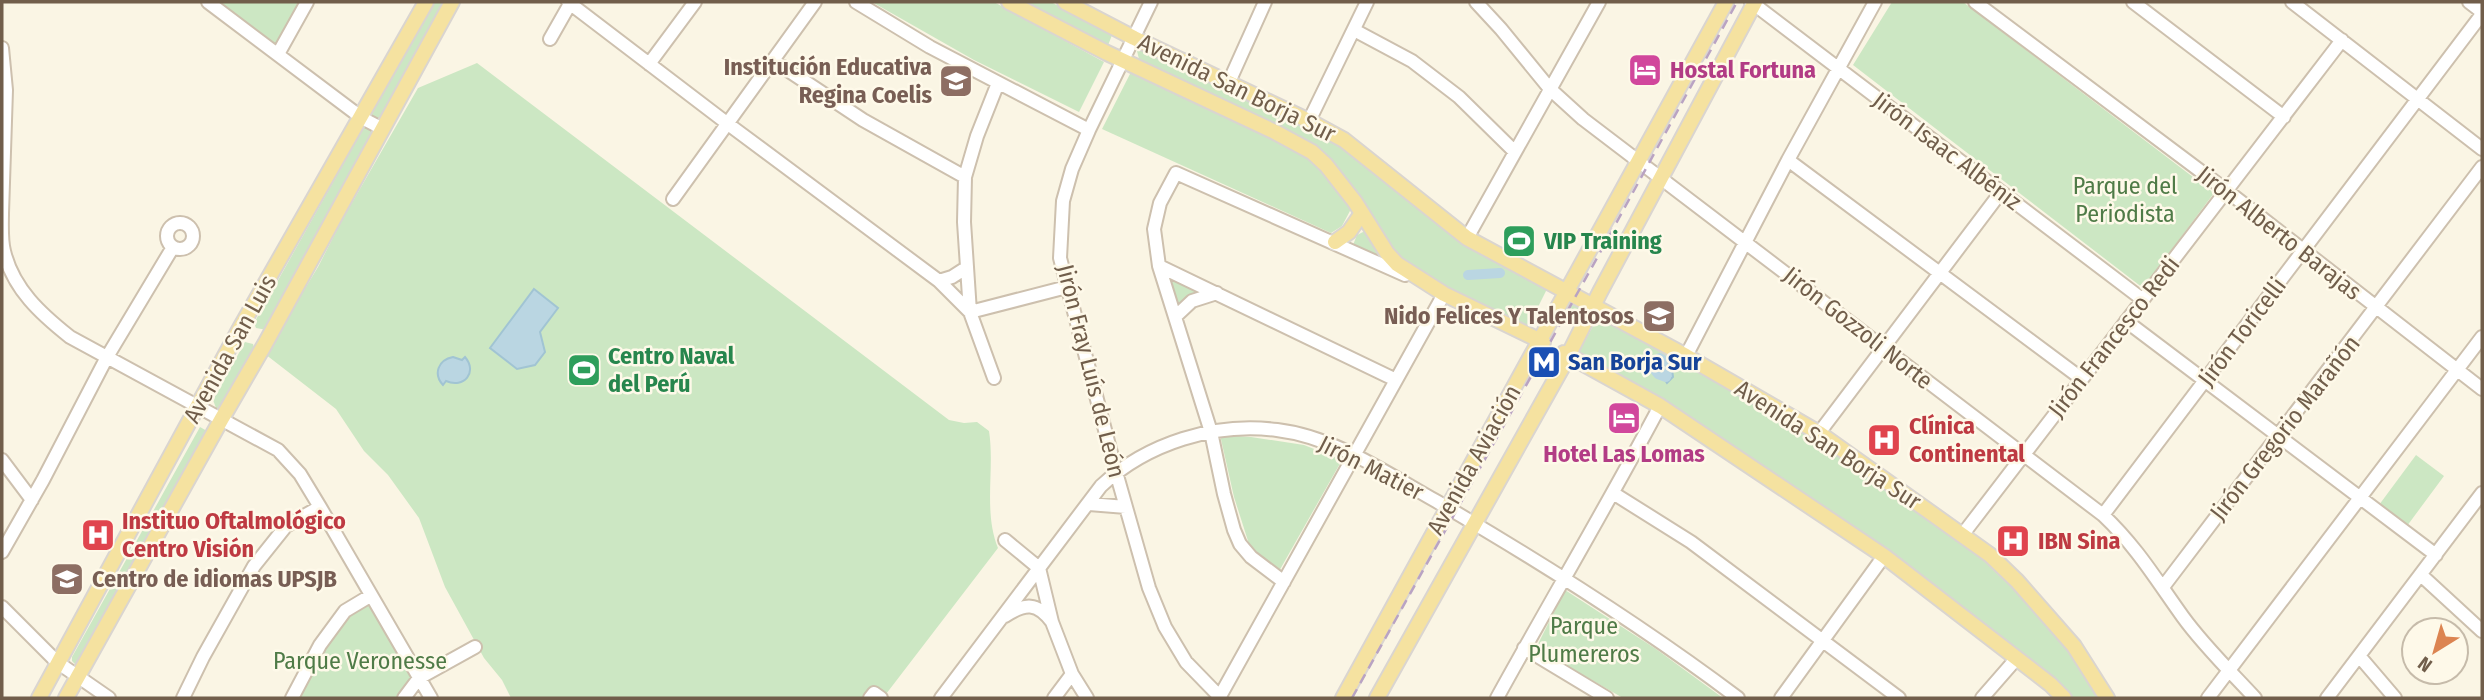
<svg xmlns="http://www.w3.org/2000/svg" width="2484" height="700" font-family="'Fira Sans Condensed',sans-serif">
<rect width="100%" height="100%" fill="#faf5e4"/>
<path fill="#cce7c3" d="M217,2H301L277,46Z
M432,2H446L379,120L370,113Z
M872,2H994L1104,62L1079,112L974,60Z
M1022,2H1051L1112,35L1107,48Z
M1892,2H1963L2214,193L2143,288L1853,65Z
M1137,51H1146L1335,141L1548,287L1528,327L1450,292L1421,275L1396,254L1323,153L1276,124L1153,71L1140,63Z
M477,63L949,420L964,423L977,422L989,431C995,469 983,511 998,548L883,698H511L502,680L484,658L445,587L419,518L388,475L364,451L336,409L265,354L318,267L342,220L418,88Z
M1130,74H1135L1287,142L1311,157L1348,203L1351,209L1342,226L1331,233L1102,129Z
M369,125L374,128L375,133L267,330L256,328L254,323L364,127Z
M1365,231L1381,257L1378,259L1353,245L1357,235Z
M1159,266L1217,293L1175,317Z
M1567,299L1583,308L1576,322L1560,314Z
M1599,315L1645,338L1814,437L1978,555L2056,631L2100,698H2070L1771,473L1666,402L1577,355Z
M245,342L253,344L255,351L220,408H216L213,400Z
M200,427L207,431L81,664H75L72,661V657Z
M1220,435L1251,437L1304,445L1342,460L1278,573L1249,544L1234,497Z
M2416,455L2444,476L2407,526L2379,505Z
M1565,590L1656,649L1723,698H1623L1536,648Z
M369,601L413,675L397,698H295L323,647L347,614Z"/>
<path fill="#bad6e2" stroke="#a1c4d3" stroke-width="2" d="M534,289L558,308L540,332L545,352L535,365L517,369L490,348Z
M1673,356L1677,361L1672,369L1673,377L1667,383L1665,380L1666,374L1659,369L1665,360Z
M453,357L462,360L465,357C478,372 464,389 446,381L443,385C433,374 438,360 453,357Z"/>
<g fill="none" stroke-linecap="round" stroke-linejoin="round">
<path stroke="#bad6e2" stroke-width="10" d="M1468,275L1500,273
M1650,364L1658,374L1666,377
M1638,366L1650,364L1660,358L1664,361"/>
<g stroke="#cdc0ae" stroke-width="16">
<path id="minor" d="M208,2L362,118L381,128
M568,2L728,124L939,281L970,312L1067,287
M856,2L930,47L1089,130
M1151,2L1089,130L1072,169L1063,201L1060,258L1116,472L1149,588L1165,627L1186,662L1221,698
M1476,2L1501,29L1550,89L1583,119L2103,515C2137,547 2157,581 2183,617C2204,646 2231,672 2255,698
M1751,2L2142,299
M1975,2L2227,191L2482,389
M2133,2L2284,117
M2292,2L2482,149
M2469,2L2482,12
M1354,30L1412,61L1459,97L1515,152
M550,39L571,2
M2,48L6,90L2,213
M278,54L307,2
M774,61L863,120L965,177
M649,64L695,2
M1229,82L1265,2
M1309,121L1367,2
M1788,160L2082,379
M673,199L815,2
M2,213C2,225 1,240 4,251C13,289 41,314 70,337L278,450L300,474L320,507L431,698
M167 236a13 13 0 1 1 26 0a13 13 0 1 1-26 0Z
M1467,238L1599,2
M1159,266L1396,380
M939,281L952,277L966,268
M1175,317L1192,301L1217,293
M2126,321L2436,555
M1686,356L1788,160L1875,2
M994,378L970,312L964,222L965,177L977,136L998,83
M1819,433L2001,192
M2,460L32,500
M1613,493L1691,542L1899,698
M1089,504L1126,507
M2103,515L2482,14
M1963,534L2342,40
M1005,540L1039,568L1052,622L1072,674L1087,698
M2,552L43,480L107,357L173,247
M2421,575L2482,631
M1284,582L1251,557L1240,544L1234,530L1224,494L1211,432L1159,266L1154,229L1160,203L1176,173L1405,275
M2163,587L2482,167
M2,607L57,662L109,698
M1005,616C1025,603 1037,602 1052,622
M1524,648L1607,698
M2360,657L2395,698
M183,698L203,657L254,566L286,526L320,507
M292,698L320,645L345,611L370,596
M404,698L419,678L475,647
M870,698L874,693L881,698
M941,698L1101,486C1147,443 1215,422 1277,430C1335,437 1386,473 1436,501C1541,562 1641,625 1738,698
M1054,698L1072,674
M1219,698L1444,294
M1497,698C1551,600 1608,504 1660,406
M1781,698L1884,556
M1982,698L2016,659
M2208,698L2482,337
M2327,698L2482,493"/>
</g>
<g stroke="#dad5d0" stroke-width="18">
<path id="major" d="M1009,2L1107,53L1275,132L1312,152L1326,165L1355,202L1387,253L1397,264L1444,294L1543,342
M1065,2L1134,38L1309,121L1344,140L1467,238L1686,356L1819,433L1990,555L2017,581L2074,646L2107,698
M1335,242L1349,232L1362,213
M1564,353L1660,406L1884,556L2050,684L2064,698
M39,698L239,330L426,2
M66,698L221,420L265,344L452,2
M1343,698L1726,2
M1377,698L1564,364L1600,292L1755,2"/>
</g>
<use href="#minor" stroke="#fff" stroke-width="12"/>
<use href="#major" stroke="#f5e2a0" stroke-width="14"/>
<path stroke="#b9a3c3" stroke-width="2.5" stroke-dasharray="10 7" stroke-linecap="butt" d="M1352,698L1602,249L1737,2"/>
</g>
<defs>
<g id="hotel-square" transform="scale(1.75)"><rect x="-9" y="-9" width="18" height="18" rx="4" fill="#d1479c" stroke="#fef9e9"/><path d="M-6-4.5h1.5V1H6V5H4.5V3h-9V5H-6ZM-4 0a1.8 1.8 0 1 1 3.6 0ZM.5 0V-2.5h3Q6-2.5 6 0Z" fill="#fff"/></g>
<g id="school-square" transform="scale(1.75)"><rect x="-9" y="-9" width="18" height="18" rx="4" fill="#8d6e63" stroke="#fef9e9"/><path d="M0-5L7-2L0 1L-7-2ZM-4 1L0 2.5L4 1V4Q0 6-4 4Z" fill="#fff"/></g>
<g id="stadium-square" transform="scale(1.75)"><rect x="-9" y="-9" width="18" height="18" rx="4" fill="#2e9e5b" stroke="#fef9e9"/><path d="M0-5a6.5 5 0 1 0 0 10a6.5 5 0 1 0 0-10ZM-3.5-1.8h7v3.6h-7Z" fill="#fff"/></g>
<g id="metro-square" transform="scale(1.75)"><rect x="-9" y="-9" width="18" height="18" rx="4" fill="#1a4fb4" stroke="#fef9e9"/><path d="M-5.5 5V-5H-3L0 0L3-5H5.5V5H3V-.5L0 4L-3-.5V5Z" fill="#fff"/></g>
<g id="hospital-square" transform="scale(1.75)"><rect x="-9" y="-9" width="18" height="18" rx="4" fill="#e0444e" stroke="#fef9e9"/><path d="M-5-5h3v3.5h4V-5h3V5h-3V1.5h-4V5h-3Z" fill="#fff"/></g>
</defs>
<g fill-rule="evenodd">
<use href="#hotel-square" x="1645" y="70"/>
<use href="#school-square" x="956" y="81"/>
<use href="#stadium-square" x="1519" y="241"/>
<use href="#school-square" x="1659" y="316"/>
<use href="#metro-square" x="1544" y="362"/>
<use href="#stadium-square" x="584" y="370"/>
<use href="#hotel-square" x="1624" y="418"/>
<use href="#hospital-square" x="1884" y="440"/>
<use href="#hospital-square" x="98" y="535"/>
<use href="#hospital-square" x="2013" y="541"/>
<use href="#school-square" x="67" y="579"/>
</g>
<g text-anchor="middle" stroke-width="5" stroke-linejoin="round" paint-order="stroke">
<g font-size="24" font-weight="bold" fill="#785e54" stroke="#fef9e9" text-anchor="end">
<text x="932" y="75">Institución Educativa<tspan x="932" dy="28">Regina Coelis</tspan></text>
<text x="1634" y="324">Nido Felices Y Talentosos</text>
<text x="92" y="587" text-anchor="start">Centro de idiomas UPSJB</text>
</g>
<g font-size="24" font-weight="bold" fill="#b23c85" stroke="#fef9e9" text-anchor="start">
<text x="1670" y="78">Hostal Fortuna</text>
<text x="1624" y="462" text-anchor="middle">Hotel Las Lomas</text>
</g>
<g font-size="24" fill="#715e4b" stroke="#fef9e9">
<text transform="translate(1237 88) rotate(26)" y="8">Avenida San Borja Sur</text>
<text transform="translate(1947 151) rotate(37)" y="8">Jirón Isaac Albéniz</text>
<text transform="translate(2279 233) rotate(38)" y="8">Jirón Alberto Barajas</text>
<text transform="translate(1858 328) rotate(38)" y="8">Jirón Gozzoli Norte</text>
<text transform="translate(2242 332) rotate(-53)" y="8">Jirón Toricelli</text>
<text transform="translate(2114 337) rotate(-52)" y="8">Jirón Francesco Redi</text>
<text transform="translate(230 349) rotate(-61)" y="8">Avenida San Luis</text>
<text transform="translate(1091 371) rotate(76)" y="8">Jirón Fray Luís de León</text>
<text transform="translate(2285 428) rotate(-52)" y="8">Jirón Gregorio Marañón</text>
<text transform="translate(1828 445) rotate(33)" y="8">Avenida San Borja Sur</text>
<text transform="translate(1474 460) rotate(-61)" y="8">Avenida Aviación</text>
<text transform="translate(1371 468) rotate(27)" y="8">Jirón Matier</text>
</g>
<g font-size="24" fill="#4f7b47" stroke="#fef9e9">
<text x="2125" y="194">Parque del<tspan x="2125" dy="28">Periodista</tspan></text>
<text x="1584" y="634">Parque<tspan x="1584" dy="28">Plumereros</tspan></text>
<text x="360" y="669">Parque Veronesse</text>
</g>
<g font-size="24" font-weight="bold" fill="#27864d" stroke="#fef9e9" text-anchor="start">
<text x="1544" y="249">VIP Training</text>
<text x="608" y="364">Centro Naval<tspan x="608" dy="28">del Perú</tspan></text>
</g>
<g font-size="24" font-weight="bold" fill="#164399" stroke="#fef9e9" text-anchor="start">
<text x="1568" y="370">San Borja Sur</text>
</g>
<g font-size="24" font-weight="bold" fill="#be3a42" stroke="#fef9e9" text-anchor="start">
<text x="1909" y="434">Clínica<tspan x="1909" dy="28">Continental</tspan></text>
<text x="122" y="529">Instituo Oftalmológico<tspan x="122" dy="28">Centro Visión</tspan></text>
<text x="2038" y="549">IBN Sina</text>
</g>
</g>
<rect width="2484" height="700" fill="none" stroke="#715e4b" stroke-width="7"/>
<g transform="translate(2435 651) rotate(217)"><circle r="33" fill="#fef9e9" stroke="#c6bbaa" stroke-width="2"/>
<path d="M0-5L12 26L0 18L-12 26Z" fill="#dc8451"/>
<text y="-10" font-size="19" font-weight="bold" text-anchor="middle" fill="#715e4b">N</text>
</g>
</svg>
